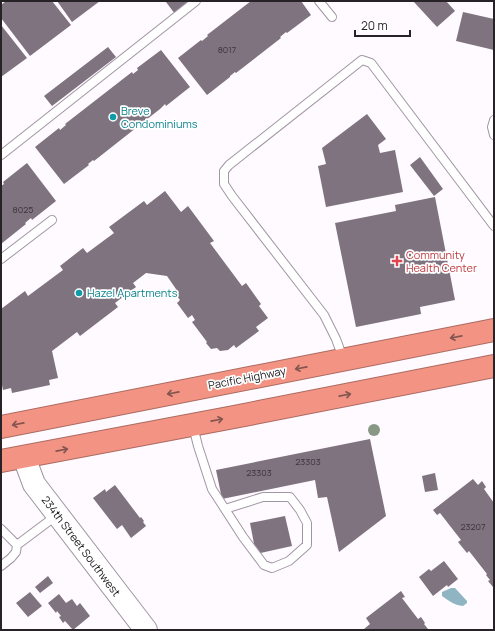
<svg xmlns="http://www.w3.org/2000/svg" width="495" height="631" font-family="Manrope,sans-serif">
<rect width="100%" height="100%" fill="#fffaff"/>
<path fill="#8fb5c2" d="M451,588H455L467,601V603L463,606C454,605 449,601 442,596V592Z"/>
<path fill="#7e737f" d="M6,1H52L71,25L30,56L1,18V5Z
M57,1H100L72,22Z
M167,1H191L175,14L166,2Z
M251,1L254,2L301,1L311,15L287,33L286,32L280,37L281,38L236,73L235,72L230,76V77L207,95L178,58L201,40L202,41L208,36L207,35Z
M413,1H446L455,11L437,27Z
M463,12L494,19V50L456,41Z
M1,25L27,58L1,77Z
M108,47L116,57L52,106L44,96Z
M161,50L190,87L166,106L165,104L160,109L94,161L93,160L88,164L89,165L64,184L35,147L59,128L60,130L66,125L65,124L132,72L133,74L138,70L137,68Z
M367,114L386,139L378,145L380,153L395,150L403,192L326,207L318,166L326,164L322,148Z
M420,157L443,189L434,196L410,165Z
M27,163L56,201L32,220L31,218L25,223L26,224L1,244V186L4,184L3,182Z
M165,191L181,212L188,206L214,241L210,243L242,286L246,283L261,304L259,306L268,318L256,327L259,331L236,348L234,345L228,350L220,351L217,348L211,349L206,343L207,342L192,322L195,320L192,315L188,318L177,303L180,300L173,291L176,289L167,276L146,273L133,283L136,287L115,303L118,307L80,336L77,332L52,351L58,378L49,380L50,385L12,393L11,388L3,390L1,380V309L25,291L28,296L63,270L60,266L83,248L87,253L114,233L109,227L144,201L147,205Z
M435,197L455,300L420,307L421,314L356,327L335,223L396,211L395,205Z
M370,439L386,516L339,552L327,497L318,498L315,480L222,499L216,470Z
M435,473L438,490L425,492L422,476Z
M473,479L478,485L482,481L486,487L484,489L494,503V586L493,587L488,581L490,580L486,575L487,574L469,551L467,553L458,542L461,540L440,513L437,515L433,510Z
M115,485L140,518L141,517L144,521L143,522L146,526L131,538L122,525L117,529L93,498L105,489L106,492Z
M285,516L292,546L256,554L250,523Z
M444,561L458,579L448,587L447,585L433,596L419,577L429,569L431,571Z
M48,576L53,583L40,593L35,587Z
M401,591L405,597L402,598L418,619L421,617L425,623L424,624L428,629L427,630H365L364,629L370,624L366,618Z
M30,592L42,606L28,617L16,603Z
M59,594L66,603L72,599L77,606L80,603L90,616L73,630L65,621L63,623L59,617L61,616L57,611L56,613L48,603Z"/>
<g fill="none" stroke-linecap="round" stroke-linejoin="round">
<g stroke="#a196a3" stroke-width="10">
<path id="lane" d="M319,1L332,17
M494,120L492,127L494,135
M1,155L196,1
M1,259L52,220
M343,358L336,339L324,315L232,196L224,184V171L229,165L362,60L371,63L494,226
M193,426L198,446L212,489L243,537L264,565L272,568L289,561L307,545V523L300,510L290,497H263L225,509
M1,529L17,545
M1,566L11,558L16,552L17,545L57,515"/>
</g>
<g stroke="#a196a3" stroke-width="24">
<path id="secondary" d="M24,457L34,484L146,630"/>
</g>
<g stroke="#ab6b62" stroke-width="24">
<path id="highway" d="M1,427L494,330
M1,461L234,417L494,366"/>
</g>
<use href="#lane" stroke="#fff" stroke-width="8"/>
<use href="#secondary" stroke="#fff" stroke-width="22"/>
<use href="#highway" stroke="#f39383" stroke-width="22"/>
</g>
<circle fill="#899884" cx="374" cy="430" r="6"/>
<defs><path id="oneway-shaft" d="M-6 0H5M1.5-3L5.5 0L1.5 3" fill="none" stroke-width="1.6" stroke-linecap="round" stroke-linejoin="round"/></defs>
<g stroke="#825550">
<use href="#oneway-shaft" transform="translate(456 337) rotate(169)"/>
<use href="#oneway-shaft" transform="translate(301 368) rotate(169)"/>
<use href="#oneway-shaft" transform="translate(173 393) rotate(169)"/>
<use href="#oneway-shaft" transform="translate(345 395) rotate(-11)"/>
<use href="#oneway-shaft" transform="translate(217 420) rotate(-11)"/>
<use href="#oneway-shaft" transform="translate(18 424) rotate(169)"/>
<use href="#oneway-shaft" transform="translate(62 450) rotate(-11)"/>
</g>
<g fill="#0f9aa8" stroke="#fff" stroke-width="1.5">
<circle cx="113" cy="117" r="4"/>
<circle cx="79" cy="293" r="4"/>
</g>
<path fill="#e0444e" stroke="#fff" stroke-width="1.5" d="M395 255h4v4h4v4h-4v4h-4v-4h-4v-4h4z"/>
<g text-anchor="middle" stroke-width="3.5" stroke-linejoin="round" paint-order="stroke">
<g font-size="9" fill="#3c363c">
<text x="227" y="53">8017</text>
<text x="23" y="213">8025</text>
<text x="308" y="465">23303</text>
<text x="259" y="476">23303</text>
<text x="473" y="530">23207</text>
</g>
<g font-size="11" fill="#0d838f" stroke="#fff" text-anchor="start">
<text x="121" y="115">Breve<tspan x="121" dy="13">Condominiums</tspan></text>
<text x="87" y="297">Hazel Apartments</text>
</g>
<g font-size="11" fill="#be3a42" stroke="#fff" text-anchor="start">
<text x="406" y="259">Community<tspan x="406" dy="13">Health Center</tspan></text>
</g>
<g font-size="11" fill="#262226" stroke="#fff">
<text transform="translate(247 378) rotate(-11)" y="4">Pacific Highway</text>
<text transform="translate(81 546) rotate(53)" y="4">234th Street Southwest</text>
</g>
</g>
<rect width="495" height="631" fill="none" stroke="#262226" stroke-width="4"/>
<path d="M355 30v6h55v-6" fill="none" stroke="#262226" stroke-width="2"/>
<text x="361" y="30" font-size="12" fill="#262226" stroke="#ffffff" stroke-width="3" paint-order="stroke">20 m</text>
</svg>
